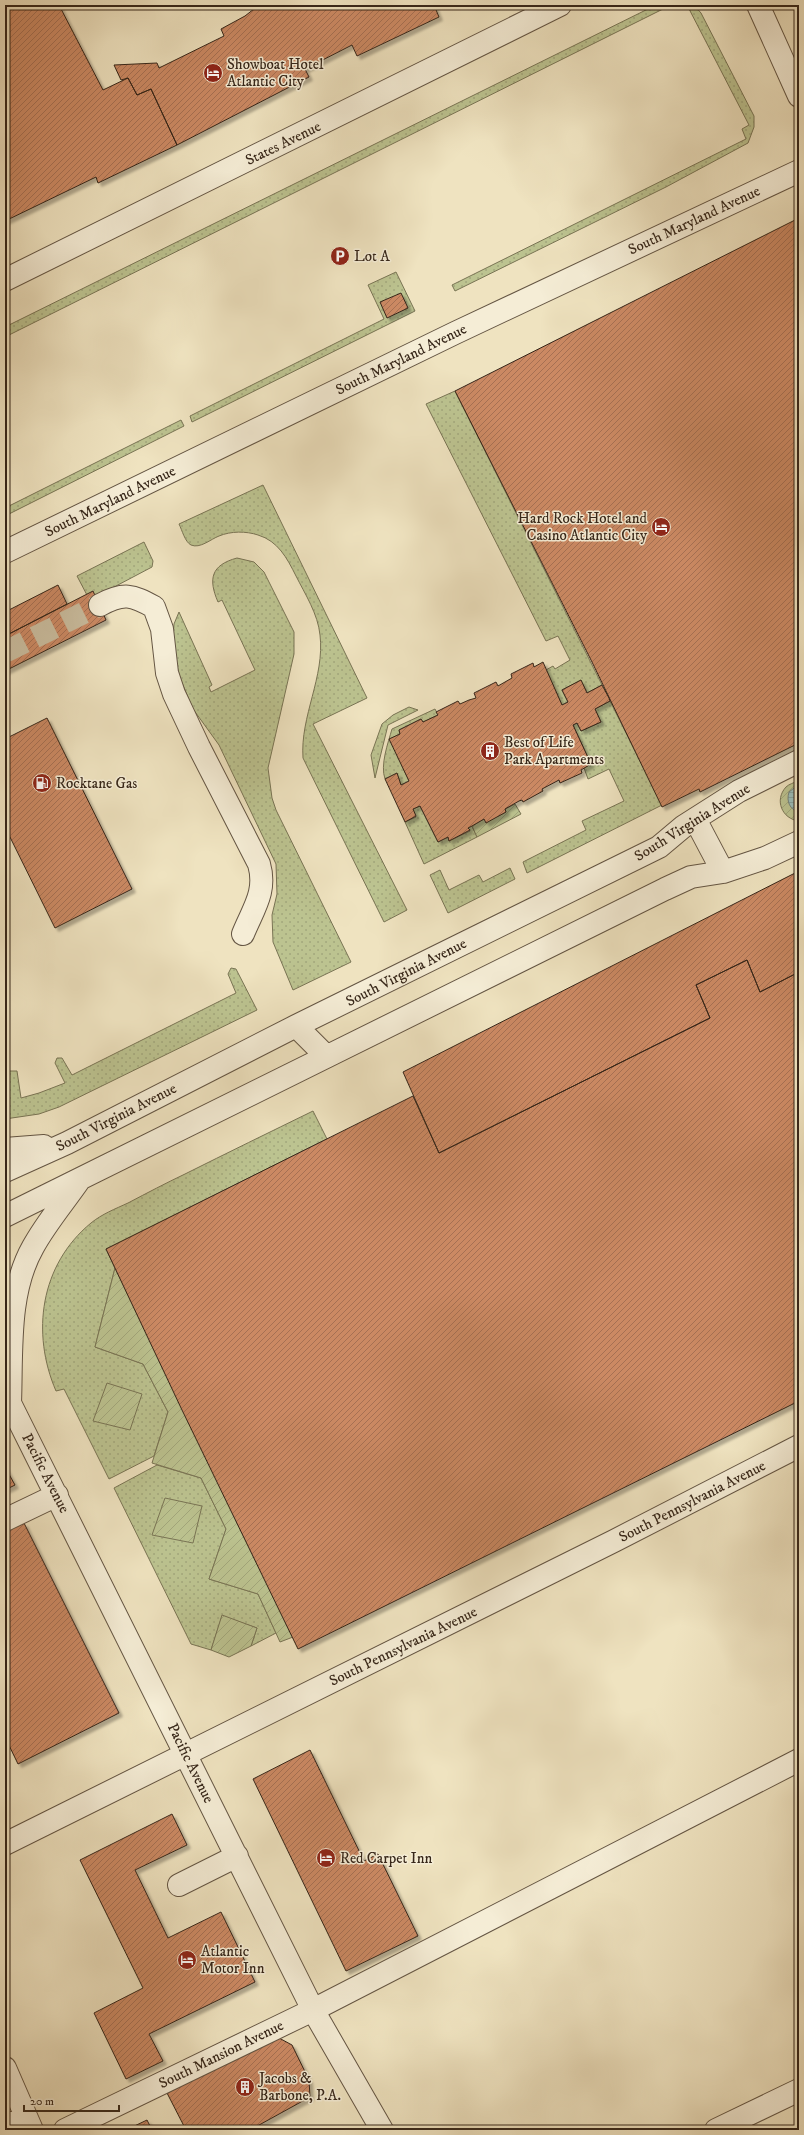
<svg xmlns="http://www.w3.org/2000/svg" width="804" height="2135" font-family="'IM FELL DW Pica',serif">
<defs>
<pattern id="grass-dots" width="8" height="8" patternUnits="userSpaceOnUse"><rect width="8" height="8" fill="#bcc390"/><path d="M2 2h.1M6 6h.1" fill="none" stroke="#a2a77c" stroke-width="1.8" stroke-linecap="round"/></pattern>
<pattern id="garden-furrows" width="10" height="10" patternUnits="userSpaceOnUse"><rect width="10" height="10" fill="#bcc390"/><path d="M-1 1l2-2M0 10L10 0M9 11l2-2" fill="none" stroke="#a2a77c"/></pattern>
<pattern id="water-rules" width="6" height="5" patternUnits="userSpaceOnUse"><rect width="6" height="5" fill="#9bbdb9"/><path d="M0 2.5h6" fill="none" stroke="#86a29e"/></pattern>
<pattern id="building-hatch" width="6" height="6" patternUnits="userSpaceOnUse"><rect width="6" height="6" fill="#cb8964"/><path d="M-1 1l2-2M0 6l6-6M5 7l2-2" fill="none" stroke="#a67052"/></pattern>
<filter id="shadow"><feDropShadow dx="3.5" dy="3.5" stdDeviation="1" flood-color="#0004"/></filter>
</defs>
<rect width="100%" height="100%" fill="#efe3c0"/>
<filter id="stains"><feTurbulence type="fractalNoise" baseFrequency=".005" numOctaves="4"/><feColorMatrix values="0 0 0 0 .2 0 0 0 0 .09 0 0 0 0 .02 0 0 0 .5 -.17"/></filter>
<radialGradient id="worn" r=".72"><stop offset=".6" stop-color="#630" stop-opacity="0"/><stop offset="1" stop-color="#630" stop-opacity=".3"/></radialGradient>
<path fill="url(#grass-dots)" stroke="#797454" d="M656,5H671L5,337V327Z
M687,5H694L701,13L754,116V127L748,143L666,187L455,291L452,285L746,139L742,129L749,125Z
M396,272L415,311L192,422L190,416L384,319L368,285Z
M455,391L602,685L587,693L581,680L562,690L568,702L562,705L546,670L553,666L555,669L570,660L558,636L546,641L426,404Z
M181,420L184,426L5,516V508Z
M263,485L367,698L313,724L407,910L384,922L303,758C300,716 325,677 320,635C318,614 305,594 296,576C287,558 278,541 258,535C246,531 231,531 219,536C211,539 200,549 191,545C185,542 182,530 179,524Z
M144,542L153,561L152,567L97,596L88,597L77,576Z
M237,558L254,562L264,572L294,632V654L268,768L272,798L276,810L351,962L293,990L273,942L272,915L277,894L276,864L219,745L193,709L180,678L174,654L173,638L174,624L179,612L212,685L209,687L211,692L255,670L222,600L218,602C208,579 211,565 237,558Z
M610,701L662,805L527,873L523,862L586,830L582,821L624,801L609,769L588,779L584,768L591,764L573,725L577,723L581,731L601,722L595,709Z
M409,707L418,710L388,725L375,778L371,755L382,724L393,715Z
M435,709L438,715L423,722L421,719L399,730L400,734L390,739L409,781L401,785L397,773L385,779C380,765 388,743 392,729Z
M420,806L438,842L448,837L449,841L470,831L468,828L472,826L477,837L424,864L405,822L416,817L413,809Z
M510,868L515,879L448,913L430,875L440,870L449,890L479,875L483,882Z
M231,968L236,969L257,1010L59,1107L39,1114L5,1119V1071H17L21,1098L39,1093L65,1083L55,1063L57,1058H62L72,1075L236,993L228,974Z
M313,1111L327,1139L106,1249L115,1268L95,1347L143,1364L168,1412L154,1456L109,1479L64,1389L56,1391C31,1333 40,1265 91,1223C102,1214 115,1209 128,1203C147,1193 166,1183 185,1174C227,1153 270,1132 313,1111Z
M157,1465L201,1478L226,1529L209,1579L258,1594L276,1633L251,1646L257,1628L222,1616L211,1650L191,1644L114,1488Z"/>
<path fill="url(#garden-furrows)" stroke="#797454" d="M799,776V821C782,819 774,800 786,787C789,784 794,783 797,781Z
M515,804L521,814L477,837L472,826L484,819L486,822L506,812L505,809Z
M115,1268L293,1637L280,1642L258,1594L209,1579L226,1529L201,1478L152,1463L168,1412L143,1364L95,1347Z
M107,1383L142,1394L130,1430L93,1421Z
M165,1498L202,1506L193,1543L152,1535Z
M222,1615L257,1628L251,1646L229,1657L211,1650Z"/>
<path fill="url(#water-rules)" stroke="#738179" d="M799,784V813C790,809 786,802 789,792Z"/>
<path fill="url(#building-hatch)" stroke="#362619" filter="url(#shadow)" d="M5,5H59L103,90L128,78L137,95L151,89L177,145L98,183L96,177L5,221Z
M259,5H434L439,17L357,56L352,45L305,69L309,77L177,145L151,89L137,95L128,78L121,80L114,65L157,63L159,68L224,36L221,29L245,16Z
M799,218V743L700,792L699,789L662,807L592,662L455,391Z
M401,293L408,308L387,318L380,302Z
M58,585L67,604L5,636V612Z
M93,591L106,620L5,671V636Z
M543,662L562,705L568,702L562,690L581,680L587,693L602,685L609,698L610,701L595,709L601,722L581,731L577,723L573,725L591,764L581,770L582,773L560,783L559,780L542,789L543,791L523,802L522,800L519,801L505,809L506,812L486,823L484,819L472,826L468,828L470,830L449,841L448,837L438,842L420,806L413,809L416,816L405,822L385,779L397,773L401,785L409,781L389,739L400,734L399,730L421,719L423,722L438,715L436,712L458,701L460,704L469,700L476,698L474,693L496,682L498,686L512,678L511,674L533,663L534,667Z
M47,718L132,889L55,928L5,827V739Z
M799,871V972L760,992L747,960L696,985L710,1018L439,1153L403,1072Z
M747,960L760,992L799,972V1401L298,1649L182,1410L106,1249L413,1096L439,1153L710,1018L696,985Z
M5,1467L15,1485L5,1490Z
M24,1523L119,1713L18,1764L5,1737V1532Z
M310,1750L364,1861L378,1854L418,1936L346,1971L253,1779Z
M172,1814L187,1845L135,1870L168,1938L221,1912L255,1982L149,2034L163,2061L126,2079L94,2013L143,1988L80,1860Z
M279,2038L292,2045L309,2080L310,2097L250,2130H186L167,2093Z
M147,2120L152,2130H126Z"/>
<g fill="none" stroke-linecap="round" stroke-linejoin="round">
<path stroke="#cabd9f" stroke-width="22" stroke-dasharray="22 11" stroke-linecap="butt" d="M5,652L100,605"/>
<g stroke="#645543" stroke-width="24">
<path id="minor" d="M758,5L799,96
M5,280L560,5
M5,552L455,333L799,171
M100,605C124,592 132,595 154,607L162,629L167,673L174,694L199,747L259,864C267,892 253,909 243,934
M695,819L723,872
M296,1026L326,1056
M5,1149L44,1146
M5,1171L67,1143L296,1026L659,847L684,826L739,791L799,761
M5,1216L665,889L691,877L723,872L765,858L799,842
M5,1393L313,2010L382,2130
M10,1403C12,1352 7,1293 33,1247C46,1223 65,1201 80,1179
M5,1520L57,1495
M5,1844L614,1541L799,1446
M179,1885L237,1856
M5,2068L32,2130
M5,2127L26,2116
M65,2130L313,2010L799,1760
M716,2130L799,2090"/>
</g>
<use href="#minor" stroke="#f5edd6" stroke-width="22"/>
</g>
<defs>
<g id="hotel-disc" transform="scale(1)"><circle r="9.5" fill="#8f2418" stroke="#f5edd6"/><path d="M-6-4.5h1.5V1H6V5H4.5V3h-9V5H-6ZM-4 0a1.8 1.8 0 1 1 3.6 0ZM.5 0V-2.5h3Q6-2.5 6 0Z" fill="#fff"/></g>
<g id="parking-disc" transform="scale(1)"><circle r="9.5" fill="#8f2418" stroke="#f5edd6"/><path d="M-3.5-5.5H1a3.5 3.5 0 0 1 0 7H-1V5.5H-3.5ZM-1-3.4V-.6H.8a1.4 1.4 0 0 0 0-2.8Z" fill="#fff"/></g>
<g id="building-disc" transform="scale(1)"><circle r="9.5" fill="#8f2418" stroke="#f5edd6"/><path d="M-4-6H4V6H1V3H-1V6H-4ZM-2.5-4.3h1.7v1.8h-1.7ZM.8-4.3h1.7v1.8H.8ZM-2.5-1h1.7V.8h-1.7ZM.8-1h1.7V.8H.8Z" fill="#fff"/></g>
<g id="fuel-disc" transform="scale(1)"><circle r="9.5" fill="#8f2418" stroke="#f5edd6"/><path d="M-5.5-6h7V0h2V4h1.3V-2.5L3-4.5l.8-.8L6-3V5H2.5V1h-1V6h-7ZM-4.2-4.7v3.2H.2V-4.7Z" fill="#fff"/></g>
</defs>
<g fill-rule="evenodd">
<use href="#hotel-disc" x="213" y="73"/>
<use href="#parking-disc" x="340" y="256"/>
<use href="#hotel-disc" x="661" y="527"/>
<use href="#building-disc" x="490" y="751"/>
<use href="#fuel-disc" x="42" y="783"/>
<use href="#hotel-disc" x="326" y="1858"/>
<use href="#hotel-disc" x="187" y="1960"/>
<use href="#building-disc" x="245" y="2087"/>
</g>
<g text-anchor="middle" stroke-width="3" stroke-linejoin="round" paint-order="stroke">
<g font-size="15" fill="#362619" stroke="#f5edd6" text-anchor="start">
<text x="227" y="69">Showboat Hotel<tspan x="227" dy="17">Atlantic City</tspan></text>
<text x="354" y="261">Lot A</text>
<text x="647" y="523" text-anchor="end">Hard Rock Hotel and<tspan x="647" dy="17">Casino Atlantic City</tspan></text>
<text x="504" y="747">Best of Life<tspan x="504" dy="17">Park Apartments</tspan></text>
<text x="56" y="788">Rocktane Gas</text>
<text x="340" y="1863">Red Carpet Inn</text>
<text x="201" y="1956">Atlantic<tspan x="201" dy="17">Motor Inn</tspan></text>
<text x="259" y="2083">Jacobs &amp;<tspan x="259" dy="17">Barbone, P.A.</tspan></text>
</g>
<g font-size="15" fill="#362619" stroke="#f5edd6">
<text transform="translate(283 143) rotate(-26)" y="5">States Avenue</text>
<text transform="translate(694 220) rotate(-25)" y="5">South Maryland Avenue</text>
<text transform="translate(401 359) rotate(-26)" y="5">South Maryland Avenue</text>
<text transform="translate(110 501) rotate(-26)" y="5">South Maryland Avenue</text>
<text transform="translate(692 822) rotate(-32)" y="5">South Virginia Avenue</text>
<text transform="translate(406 972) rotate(-27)" y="5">South Virginia Avenue</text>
<text transform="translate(116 1117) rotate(-27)" y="5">South Virginia Avenue</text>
<text transform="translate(46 1473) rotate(63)" y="5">Pacific Avenue</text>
<text transform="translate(692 1501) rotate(-27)" y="5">South Pennsylvania Avenue</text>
<text transform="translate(403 1646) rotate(-26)" y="5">South Pennsylvania Avenue</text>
<text transform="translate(191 1763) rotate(64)" y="5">Pacific Avenue</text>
<text transform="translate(221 2054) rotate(-26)" y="5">South Mansion Avenue</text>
</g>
</g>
<rect width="804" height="2135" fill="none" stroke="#efe3c0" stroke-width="20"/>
<rect x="6" y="6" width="792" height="2123" fill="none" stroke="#362619" stroke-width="2"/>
<rect x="10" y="10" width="784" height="2115" fill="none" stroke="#362619"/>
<path d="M24 2105v6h95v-6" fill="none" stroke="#362619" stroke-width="2"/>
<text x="30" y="2105" font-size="12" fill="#362619" stroke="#f5edd6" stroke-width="3" paint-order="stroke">20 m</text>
<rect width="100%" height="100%" filter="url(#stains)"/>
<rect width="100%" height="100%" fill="url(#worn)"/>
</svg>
